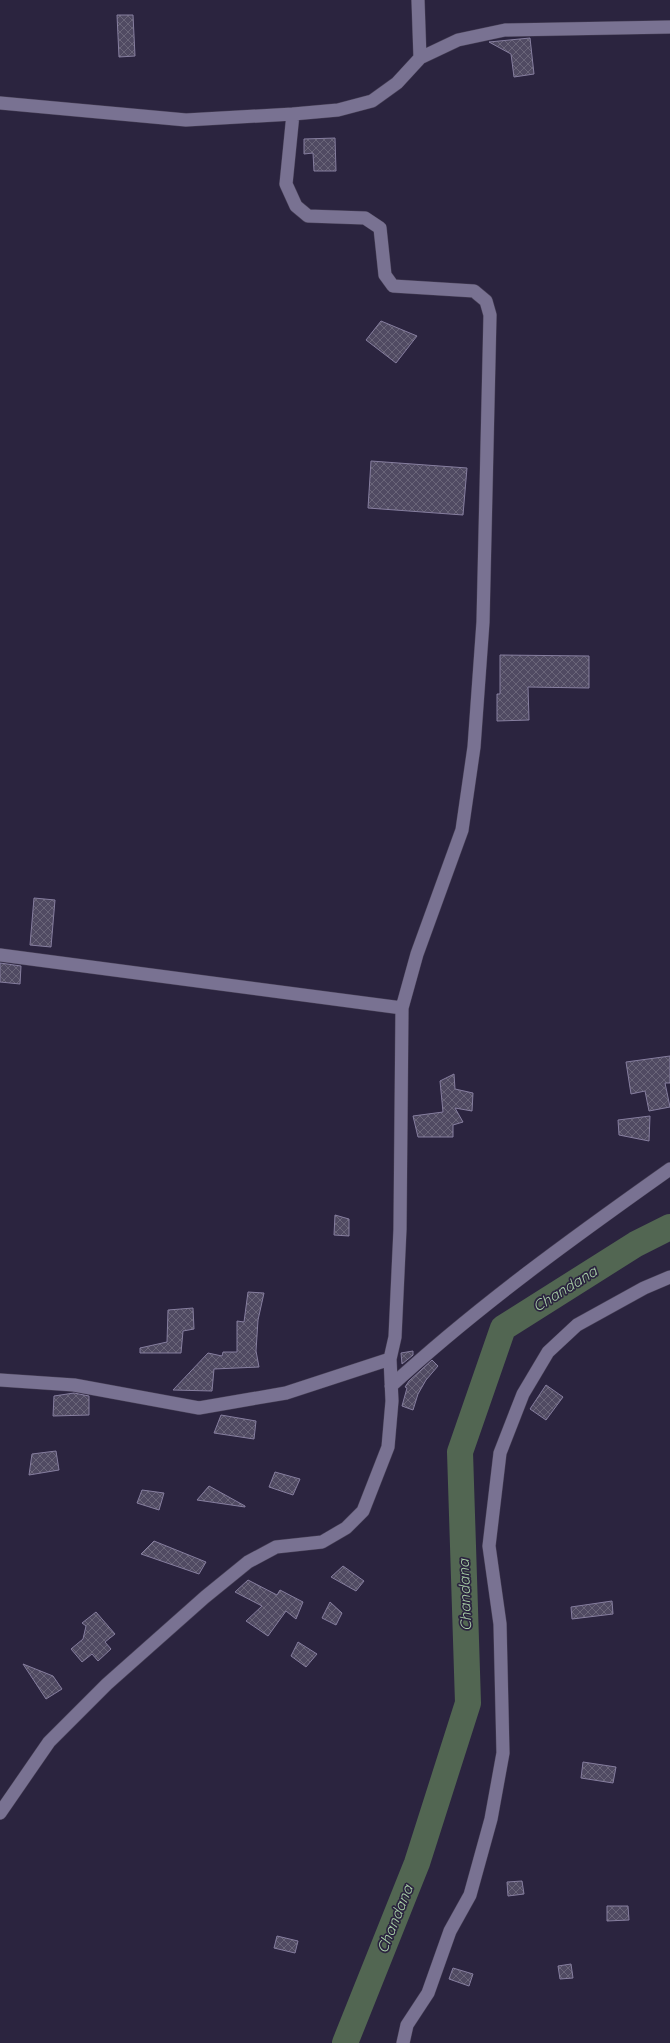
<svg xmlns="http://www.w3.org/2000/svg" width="670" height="2043" font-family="Quicksand,sans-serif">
<defs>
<pattern id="building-cross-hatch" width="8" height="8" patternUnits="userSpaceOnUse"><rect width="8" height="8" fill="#504a62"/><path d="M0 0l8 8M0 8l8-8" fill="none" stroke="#6a6579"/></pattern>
</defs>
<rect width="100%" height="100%" fill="#2b243f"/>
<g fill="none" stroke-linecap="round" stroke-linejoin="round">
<path stroke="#526652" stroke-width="26" d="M345,2043L417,1863L468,1703L460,1452L503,1328L636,1244L670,1227"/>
</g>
<path fill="url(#building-cross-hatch)" stroke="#867e9f" d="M117,15H133L135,56L119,57Z
M530,38L534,74L514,77L511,54L489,42Z
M335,138L336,171H314L313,153L304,154V139Z
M381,321L417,336L396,363L366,340Z
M371,461L467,468L463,515L368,508Z
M500,655L589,656V688L528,687L529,720L497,721V694H500Z
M34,898L55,900L51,947L30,945Z
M0,963L21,966L20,984L0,982Z
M670,1056V1083H665L670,1107L649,1111L645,1091L631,1094L626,1062Z
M454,1074L455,1089L473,1093L472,1111L455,1108L463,1122L453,1125V1137H418L413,1116L443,1112L440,1081Z
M650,1116L649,1141L619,1135L618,1120Z
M335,1215L349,1219V1236L334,1235Z
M248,1292L264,1293L258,1320L256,1351L259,1367L214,1369L212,1391L173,1390L208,1353L222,1356L223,1352H237V1321L244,1322Z
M193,1308L194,1329L183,1331L181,1353H140V1348L167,1342L168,1310Z
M413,1351V1355L402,1364L401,1353Z
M432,1360L438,1366L426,1380L418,1394L413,1410L402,1406L407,1388L405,1387L409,1381Z
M546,1385L563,1397L546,1420L530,1409Z
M74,1393L89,1396V1415L53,1416L54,1396Z
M221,1415L256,1421L254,1439L214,1433Z
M56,1451L59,1470L29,1475L32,1454Z
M275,1472L300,1479L293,1495L269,1487Z
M209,1486L245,1506V1507L197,1500Z
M142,1490L164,1493L159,1510L137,1503Z
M154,1541L206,1562L199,1574L141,1554Z
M343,1566L364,1581L356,1591L331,1577Z
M248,1580L277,1595L280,1590L303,1602L296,1619L286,1611L268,1636L246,1621L262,1606L235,1592Z
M612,1601L613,1614L572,1619L571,1607Z
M330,1602L342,1613L336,1625L322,1618Z
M96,1612L115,1634L105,1642L111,1649L98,1661L92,1654L82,1662L71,1649L83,1639L86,1626L82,1623Z
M298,1642L317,1654L306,1667L291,1656Z
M23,1664L53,1676L62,1689L46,1699Z
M583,1762L616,1767L613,1783L581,1778Z
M522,1881L524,1894L508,1896L507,1882Z
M607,1906H628L629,1920L607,1921Z
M277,1936L298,1941L295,1953L274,1948Z
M571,1964L573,1978L560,1979L558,1966Z
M453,1968L473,1974L469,1986L449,1979Z"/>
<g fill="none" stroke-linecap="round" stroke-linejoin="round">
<g stroke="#463f55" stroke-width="14">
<path id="street" d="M418,0L420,58
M0,103L186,120L293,114
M0,955L402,1008L417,954L462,830L474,747L483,622L490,315L486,301L474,291L393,286L385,275L380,228L365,218L308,216L296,206L286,184L293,114L338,110L372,101L397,83L420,58L458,40L505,30L670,27
M0,1380L74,1385L199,1408L286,1393L390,1359
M391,1386C478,1306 574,1237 670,1169
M0,1813L49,1742L107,1684L205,1597L248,1562L276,1547L322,1542L346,1528L363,1511L388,1447L392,1401L390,1359L395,1337L400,1229L402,1008
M403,2043L407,2025L428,1993L450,1931L470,1895L491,1819L503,1753L500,1624L489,1546L500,1453L523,1394L548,1352L577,1325L644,1288L670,1277"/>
</g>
<use href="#street" stroke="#797292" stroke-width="13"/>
</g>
<g text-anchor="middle" stroke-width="3.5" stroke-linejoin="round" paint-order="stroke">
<g font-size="15" font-style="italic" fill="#aad1a8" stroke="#2b243f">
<text transform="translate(565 1289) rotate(-32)" y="5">Chandana</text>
<text transform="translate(465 1595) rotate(-92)" y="5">Chandana</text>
<text transform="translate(395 1919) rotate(-68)" y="5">Chandana</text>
</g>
</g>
</svg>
